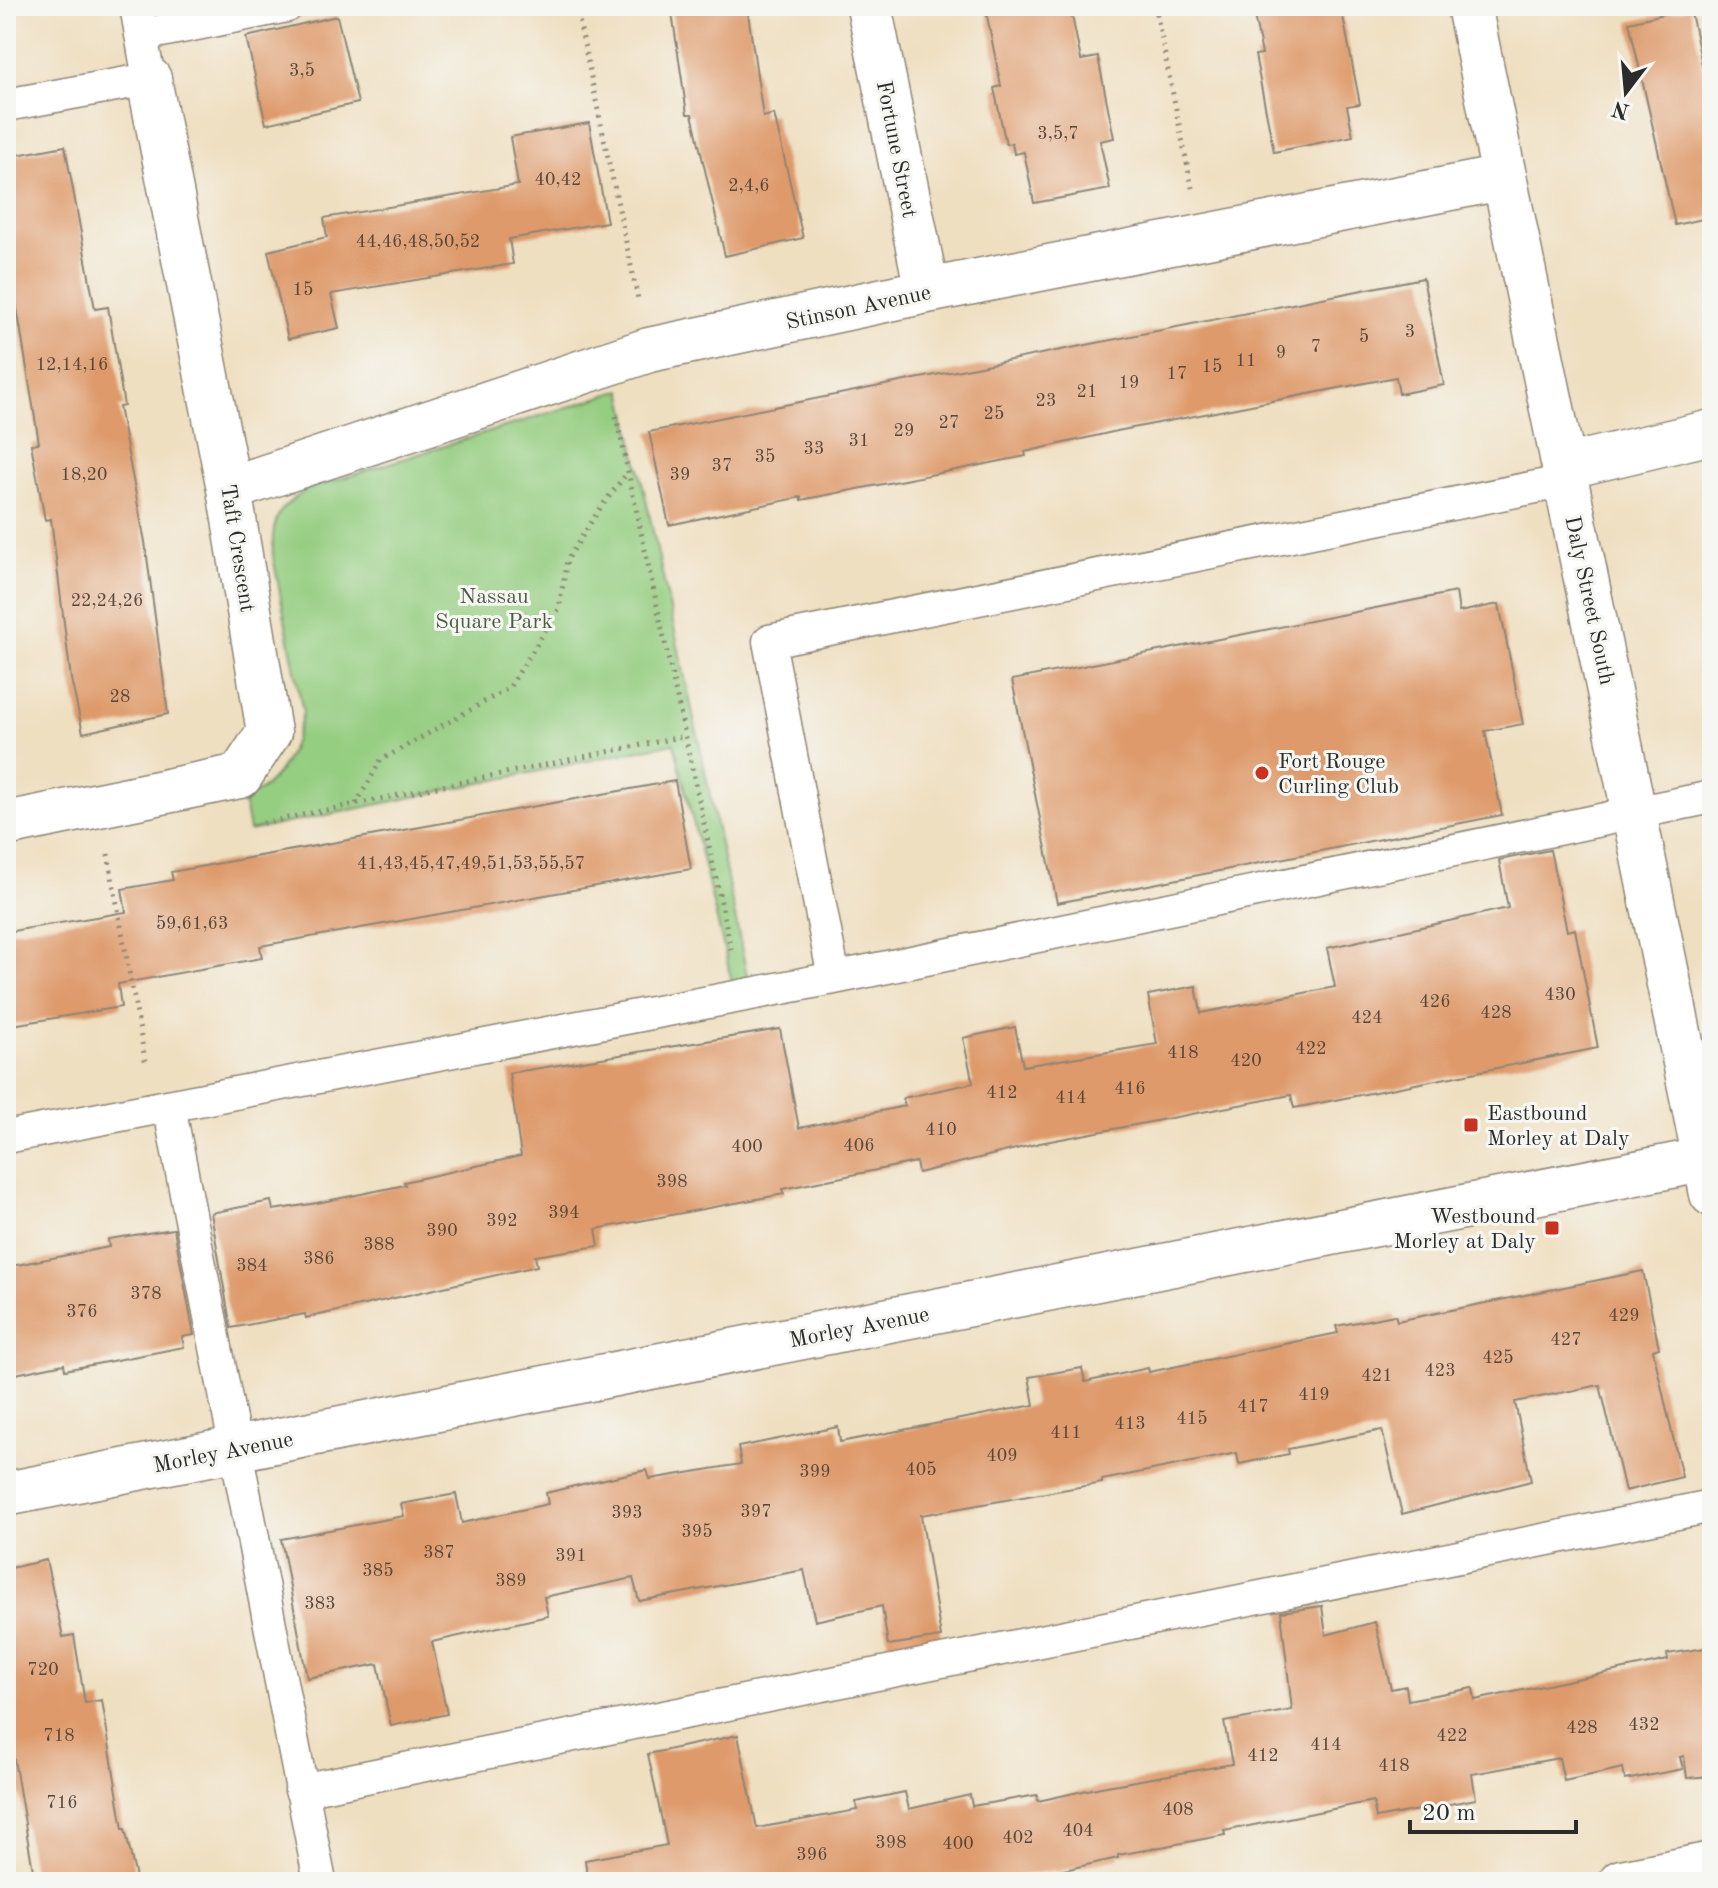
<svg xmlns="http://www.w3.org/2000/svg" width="1718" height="1888" font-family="'Old Standard TT',serif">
<rect width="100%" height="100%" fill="#f6f6f2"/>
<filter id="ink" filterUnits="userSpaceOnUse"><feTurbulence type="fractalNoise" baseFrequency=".0125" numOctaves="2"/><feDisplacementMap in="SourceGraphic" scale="16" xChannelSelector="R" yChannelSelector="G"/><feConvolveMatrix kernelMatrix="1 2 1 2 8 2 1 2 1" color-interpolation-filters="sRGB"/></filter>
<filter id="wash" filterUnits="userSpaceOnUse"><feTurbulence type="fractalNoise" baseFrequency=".006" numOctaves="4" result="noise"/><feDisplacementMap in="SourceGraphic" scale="32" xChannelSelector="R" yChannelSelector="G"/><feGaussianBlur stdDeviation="1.8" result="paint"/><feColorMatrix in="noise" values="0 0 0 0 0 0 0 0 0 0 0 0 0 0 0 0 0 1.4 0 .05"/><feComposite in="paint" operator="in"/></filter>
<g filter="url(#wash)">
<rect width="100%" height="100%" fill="#efdfc1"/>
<path fill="#95cd81" stroke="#607c56" stroke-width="2" d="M622,390L698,737L748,980L733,986L674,743L249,831L243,798C280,787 295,746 303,712L273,557C271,518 277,509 308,489Z"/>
<g id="blocks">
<path fill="#de9a6b" d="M671,6H747L763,117L774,114L803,238L725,256L692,114H687Z
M985,6H1070L1081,60L1098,57L1114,138L1100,141L1110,189L1034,203L1024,152L1014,154L1012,143L1006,144L994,88L1001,86Z
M1252,6H1341L1360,104L1347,106L1353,136L1274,152L1255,55L1262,54Z
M1690,8L1712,111V217L1675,225L1629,22Z
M337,16L358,103L266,124L246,37Z
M589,123L607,222L509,239L513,264L331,294L339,328L288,339L268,251L327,237L324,218L518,185L510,137Z
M65,146L95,309L108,307L124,406L119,407L145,542L168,714L83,733L71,679L51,519L45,520L31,444L39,443L15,295L6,296V157Z
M1423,278L1444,385L1399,394L1396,377L1117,431L1025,452L1026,456L981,465L801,500V497L669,525L649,432Z
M1456,592L1459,612L1499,604L1523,724L1485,731L1502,815L1057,903L1012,680Z
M675,781L691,869L260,946L262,958L118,984L121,1007L6,1026V932L126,912L122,889L173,880L171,872Z
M1550,850L1567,931L1575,929L1598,1048L1294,1108L1291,1095L1040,1143L918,1173L916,1162L783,1189L784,1194L596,1229L599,1246L535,1256L537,1266L306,1318L305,1314L231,1328L211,1213L271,1201L273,1210L317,1203L405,1185L404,1182L521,1156L509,1073L780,1029L799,1128L905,1106L903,1098L973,1083L963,1038L1015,1027L1023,1066L1157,1044L1148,995L1196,986L1201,1013L1335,987L1327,948L1508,908L1499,860Z
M174,1229L194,1335L182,1337L184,1347L65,1370L64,1364L6,1376V1267L109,1247L108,1239Z
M1643,1271L1659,1348L1653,1350L1682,1477L1625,1491L1600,1385L1515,1402L1531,1481L1402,1514L1382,1430L1288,1449L1289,1454L1239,1464L1237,1453L1102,1480V1483L921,1515L941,1637L888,1645L882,1606L815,1621L804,1570L639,1601L633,1578L544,1597L548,1616L432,1642L447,1714L391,1726L378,1664L307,1678L281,1539L404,1516L401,1504L456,1494L462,1523L548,1504L546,1493L591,1482L647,1470L650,1479L741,1464L738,1447L838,1427L840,1442L1034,1405L1029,1377L1082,1368L1085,1382L1148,1368L1149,1372L1338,1333L1336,1326L1395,1315L1397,1321Z
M46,1560L63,1637L74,1635L85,1703L102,1700L123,1829H125L137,1882H35L6,1713V1569Z
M1322,1606L1326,1635L1375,1622L1391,1689L1406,1686L1408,1700L1473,1688L1475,1700L1668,1660L1667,1654L1712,1647V1776L1687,1778L1684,1756L1680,1757L1683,1769L1625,1780L1623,1768L1564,1781L1559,1758L1472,1774L1476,1799L1376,1818L1373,1801L1224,1831L1225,1835L1118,1855V1858L1055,1872V1870L989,1882H588L585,1860L667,1845L648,1754L738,1735L757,1828L857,1810L856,1802L905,1792L909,1809L970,1795L972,1806L1037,1795L1038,1801L1101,1787L1232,1764L1224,1722L1292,1710L1281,1612Z"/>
</g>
</g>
<g filter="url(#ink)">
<use href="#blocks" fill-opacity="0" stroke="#8d8576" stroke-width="2"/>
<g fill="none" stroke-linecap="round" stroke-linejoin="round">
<g stroke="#8d8576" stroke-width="35">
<path id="service" d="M141,35L287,6
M6,105L149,79L136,6
M834,978L769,641L1566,481
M169,1106L320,1882
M6,1137L834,978L1712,797
M301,1790L1712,1506"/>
</g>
<g stroke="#8d8576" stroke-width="47">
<path id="minor" d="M869,6L927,291
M1469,6L1564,467L1712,432
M1566,481L1712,1194
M229,489L649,350L927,291L1502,178
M6,824L240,776L269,732L229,489L149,79
M6,1494L1712,1158
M1621,1882L1712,1864"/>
</g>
<g stroke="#8d8576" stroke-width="47">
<path id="tertiary" d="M1564,467L1566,481"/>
</g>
<path stroke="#8d8576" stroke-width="5" stroke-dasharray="2 6" stroke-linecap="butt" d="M576,6L638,299
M1155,6L1192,188
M616,416L732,953
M356,804L381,760L509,688L559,609L567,560L601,507L627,473
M263,823L685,736
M108,854L146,1065"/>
<use href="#service" stroke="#fff" stroke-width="32"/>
<use href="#minor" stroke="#fff" stroke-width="44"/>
<use href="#tertiary" stroke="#fff" stroke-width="44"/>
</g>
</g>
<g fill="#c8321e" stroke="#f6f6f2" stroke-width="3">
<circle cx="1262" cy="773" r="8"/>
<rect x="1463" y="1117" width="16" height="16" rx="4"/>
<rect x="1544" y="1220" width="16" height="16" rx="4"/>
</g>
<g text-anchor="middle" stroke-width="6" stroke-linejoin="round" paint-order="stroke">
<g font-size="18" fill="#58473b">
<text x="302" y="76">3,5</text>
<text x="1058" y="139">3,5,7</text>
<text x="558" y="185">40,42</text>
<text x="749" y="191">2,4,6</text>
<text x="418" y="247">44,46,48,50,52</text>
<text x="303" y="295">15</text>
<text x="1410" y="337">3</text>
<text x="1364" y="342">5</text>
<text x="1316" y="352">7</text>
<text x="1281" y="358">9</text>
<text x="1246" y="366">11</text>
<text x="72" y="370">12,14,16</text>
<text x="1212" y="372">15</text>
<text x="1177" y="379">17</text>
<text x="1129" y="388">19</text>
<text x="1087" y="397">21</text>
<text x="1046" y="406">23</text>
<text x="994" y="419">25</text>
<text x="949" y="428">27</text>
<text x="904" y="436">29</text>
<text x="859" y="446">31</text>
<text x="814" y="454">33</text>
<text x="765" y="462">35</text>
<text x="722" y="471">37</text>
<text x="84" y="480">18,20</text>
<text x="680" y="480">39</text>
<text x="107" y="606">22,24,26</text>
<text x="120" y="702">28</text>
<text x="471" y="869">41,43,45,47,49,51,53,55,57</text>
<text x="192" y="929">59,61,63</text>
<text x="1560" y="1000">430</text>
<text x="1435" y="1007">426</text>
<text x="1496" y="1018">428</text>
<text x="1367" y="1023">424</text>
<text x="1311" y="1054">422</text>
<text x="1183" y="1058">418</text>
<text x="1246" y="1066">420</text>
<text x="1130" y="1094">416</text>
<text x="1002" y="1098">412</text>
<text x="1071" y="1103">414</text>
<text x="941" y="1135">410</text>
<text x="859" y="1151">406</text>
<text x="747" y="1152">400</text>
<text x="672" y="1187">398</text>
<text x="564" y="1218">394</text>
<text x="502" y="1226">392</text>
<text x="442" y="1236">390</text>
<text x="379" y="1250">388</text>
<text x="319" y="1264">386</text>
<text x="252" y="1271">384</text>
<text x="146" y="1299">378</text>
<text x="82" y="1317">376</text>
<text x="1624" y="1321">429</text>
<text x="1566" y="1345">427</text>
<text x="1498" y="1363">425</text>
<text x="1440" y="1376">423</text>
<text x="1377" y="1381">421</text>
<text x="1314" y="1400">419</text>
<text x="1253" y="1412">417</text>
<text x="1192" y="1424">415</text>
<text x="1130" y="1429">413</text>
<text x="1066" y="1438">411</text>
<text x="1002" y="1461">409</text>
<text x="921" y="1475">405</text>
<text x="815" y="1477">399</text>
<text x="756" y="1517">397</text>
<text x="627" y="1518">393</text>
<text x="697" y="1537">395</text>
<text x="439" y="1558">387</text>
<text x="571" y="1561">391</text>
<text x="378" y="1576">385</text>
<text x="511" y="1586">389</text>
<text x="320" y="1609">383</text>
<text x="43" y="1675">720</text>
<text x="1644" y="1730">432</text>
<text x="1582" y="1733">428</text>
<text x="59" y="1741">718</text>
<text x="1452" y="1741">422</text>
<text x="1326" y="1750">414</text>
<text x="1263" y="1761">412</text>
<text x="1394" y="1771">418</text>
<text x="62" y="1808">716</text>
<text x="1178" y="1815">408</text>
<text x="1078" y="1836">404</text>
<text x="1018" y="1843">402</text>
<text x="891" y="1848">398</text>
<text x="958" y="1849">400</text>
<text x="812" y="1860">396</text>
</g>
<g font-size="22" fill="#2b2b2b" stroke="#f6f6f2">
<text transform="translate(898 149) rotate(79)" y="8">Fortune Street</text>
<text transform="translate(858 306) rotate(-12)" y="8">Stinson Avenue</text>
<text transform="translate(239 548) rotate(81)" y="8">Taft Crescent</text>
<text transform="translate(1591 600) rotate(78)" y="8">Daly Street South</text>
<text transform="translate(859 1326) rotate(-11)" y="8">Morley Avenue</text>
<text transform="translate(223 1451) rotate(-11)" y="8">Morley Avenue</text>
</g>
<g font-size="22" fill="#4b5c45" stroke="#f6f6f2">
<text x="494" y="603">Nassau<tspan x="494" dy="25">Square Park</tspan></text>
</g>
<g font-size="22" fill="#2b2b2b" stroke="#f6f6f2" text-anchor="start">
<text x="1278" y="768">Fort Rouge<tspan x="1278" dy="25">Curling Club</tspan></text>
<text x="1487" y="1120">Eastbound<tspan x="1487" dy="25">Morley at Daly</tspan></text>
<text x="1536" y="1223" text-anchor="end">Westbound<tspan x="1536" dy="25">Morley at Daly</tspan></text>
</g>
</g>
<rect width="1718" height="1888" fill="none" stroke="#f6f6f2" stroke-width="32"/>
<g transform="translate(1626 92) rotate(196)" stroke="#f6f6f2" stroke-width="6" paint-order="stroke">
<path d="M0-6L14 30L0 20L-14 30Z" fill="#2b2b2b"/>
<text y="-12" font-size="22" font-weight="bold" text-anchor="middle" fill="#2b2b2b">N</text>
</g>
<path d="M1410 1820v12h166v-12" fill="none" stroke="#2b2b2b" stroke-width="4"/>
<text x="1422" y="1820" font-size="24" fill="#2b2b2b" stroke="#f6f6f2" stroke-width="6" paint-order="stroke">20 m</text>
</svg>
